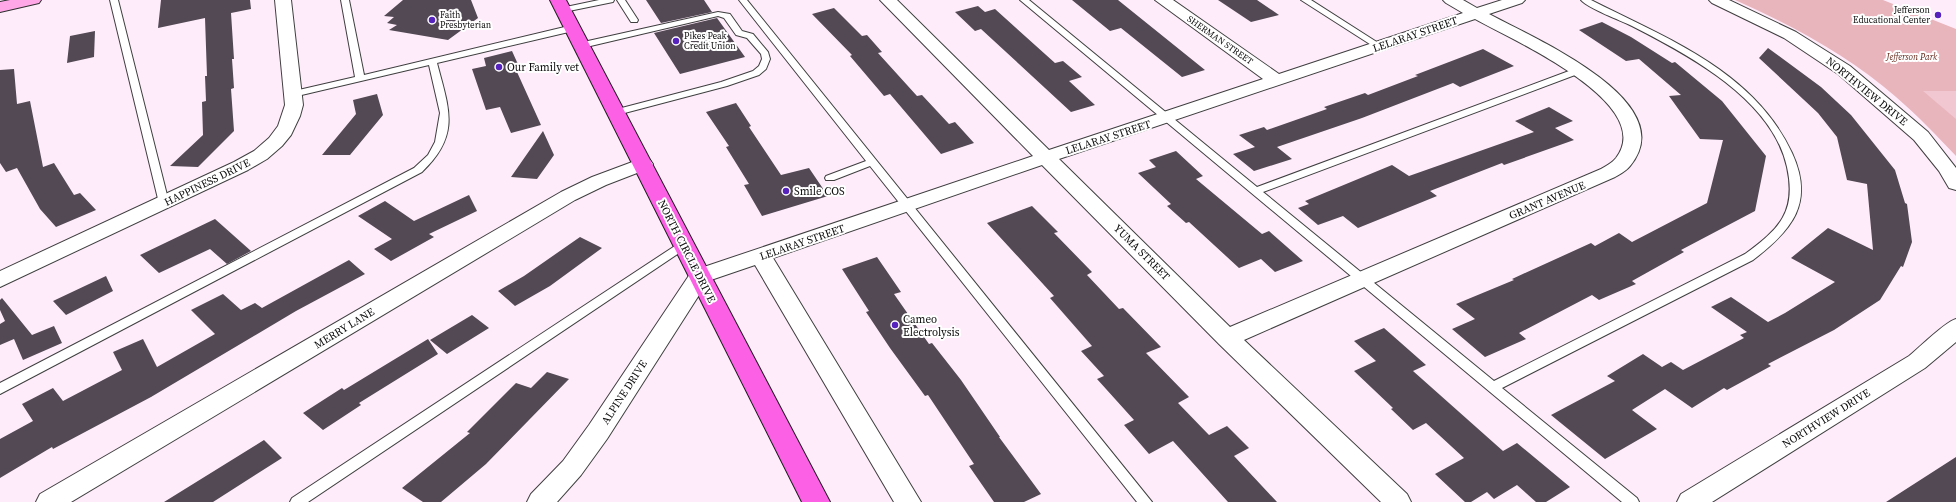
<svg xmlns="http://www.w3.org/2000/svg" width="1956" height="502" font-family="'Source Serif 4',serif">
<rect width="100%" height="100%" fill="#ffecfb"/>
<path fill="#e9b5bc" d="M1735,0H1883L1956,29V156C1937,136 1917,115 1896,97C1849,56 1791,25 1735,0Z"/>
<path fill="#f1c7d2" d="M1923,91H1956V119Z"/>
<path fill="#524955" d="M161,0H250L251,9L231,13L234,59H232L234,88L231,89L234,131L198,167L170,166L203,135L202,102L206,101L205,76H207L205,18L158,28Z
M403,0H471L478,18L448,40L389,30L397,25L387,23L394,17L384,16Z
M646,0H704L712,12L661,23Z
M1072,0H1118L1205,70L1182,77L1121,28L1110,31Z
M1218,0H1257L1279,15L1251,22Z
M978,6L985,12L995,9L1055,63L1063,61L1082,77L1069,81L1095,105L1071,112L981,29L975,31L955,12Z
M834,8L862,36L867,35L882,52L878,53L917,96L922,95L949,124L955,122L974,143L941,154L890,94L884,96L850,56L852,55L812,14Z
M717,18L745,57L680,74L654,33Z
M1602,22L1631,37L1672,63L1675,62L1722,101L1766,156L1755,211L1681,250L1684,252L1632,281L1636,284L1599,300L1592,295L1519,333L1526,339L1485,357L1452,329L1475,319L1456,304L1514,280L1512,279L1591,243L1595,246L1619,233L1632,242L1707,203L1723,140L1700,139L1669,96L1681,95L1639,59L1626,61L1579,30Z
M95,31L94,57L67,63L70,36Z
M1768,48L1821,87L1851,115L1895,170L1905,203L1907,204L1912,242L1903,267L1901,266L1880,300L1834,330L1768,364L1771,366L1727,390L1724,388L1692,408L1665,389L1632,410L1657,429L1605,459L1551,415L1615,381L1607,376L1643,354L1662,367L1671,362L1683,370L1744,338L1740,335L1747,332L1711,307L1731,297L1768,322L1785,313L1835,282L1791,258L1828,228L1873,250L1867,184L1847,180L1837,137L1818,113L1759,58Z
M1483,49L1514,66L1460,87L1453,83L1362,118L1277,147L1292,159L1254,171L1233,154L1255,147L1239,135L1264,127L1267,130L1327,109L1324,107L1365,93L1368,95L1418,76L1415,75Z
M512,51L521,71L517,72L541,125L511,133L500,107L486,110L472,69L486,66L484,58Z
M14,69L17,104L30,101L43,167L54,163L74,195L80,193L96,210L56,227L40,209L17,168L6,172L0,163V70Z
M377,94L383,115L350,155H322L356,114L353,100Z
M736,103L751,126L749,127L781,175L809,168L828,196L762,216L744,185L749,184L726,147L729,146L706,112Z
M1549,107L1573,121L1555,128L1574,140L1504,165L1502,163L1430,191L1437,196L1415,205L1358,228L1343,216L1318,225L1298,208L1309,204L1305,201L1392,165L1409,176L1534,132L1515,121Z
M543,131L554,155L537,179L511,177Z
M1176,151L1203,176L1196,179L1262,234L1269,231L1303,261L1275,272L1261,259L1239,268L1189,222L1186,223L1167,206L1171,204L1138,173L1156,167L1149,160Z
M469,195L477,211L429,234L434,237L391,261L374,249L392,239L358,216L385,201L414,221Z
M1032,206L1058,232L1054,233L1092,272L1087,275L1119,309L1123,308L1161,347L1146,353L1189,397L1178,403L1209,435L1227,426L1249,448L1234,456L1277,502H1228L1173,441L1149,454L1124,425L1134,420L1097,379L1104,376L1081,351L1092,346L1050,298L1054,296L987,223Z
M215,219L251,251L227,264L210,249L159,273L140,255Z
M580,237L602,248L550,286L515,306L498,291L524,276Z
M877,257L901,292L894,294L929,344L932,343L961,380L1000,437H999L1041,494L1024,502H994L969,466L974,464L928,395L925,396L890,348L866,312L869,311L842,269Z
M349,260L365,274L296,311L151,397L53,449L52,447L0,478V439L33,421L22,404L53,388L63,401L122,370L113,352L143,339L157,367L215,334L191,310L223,294L241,310L255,303L262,308Z
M106,276L113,291L66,315L53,301Z
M2,298L32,335L54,326L62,343L23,360L14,339L0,345V324L5,321L0,310V300Z
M472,315L489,328L447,354L430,340Z
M1384,328L1426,365L1413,371L1503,451L1517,443L1570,487L1546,502H1536L1517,485L1494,499L1487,492L1471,502H1465L1435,474L1464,458L1426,423L1413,430L1391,409L1393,408L1354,371L1376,361L1354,341Z
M428,339L438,354L359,403L361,405L323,430L303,413L342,388L344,390Z
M547,372L569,379L486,464L441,502H423L402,488L470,433L467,432L516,383L531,388Z
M264,440L282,458L213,502H164Z
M1956,457V502H1886Z"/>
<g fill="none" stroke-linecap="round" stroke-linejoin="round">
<g stroke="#3f3f3f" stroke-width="2">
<path id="lane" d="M110,0H118L169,203L168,205L164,206L159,203Z
M341,0H349L364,75L573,25L577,28L573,31L437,63C449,109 461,135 422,172L0,394V383L414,168L428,155L435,142L440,113L429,65L293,97L288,94L290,92L355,77Z
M599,0H614L613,2L564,12L560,10L561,8Z
M617,0H625L638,20L637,22H631Z
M739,0H747L1152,502H1137L870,166L834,180H826L825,178L826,176L866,161Z
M1020,0H1029L1257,187L1577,68H1583V72L1263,192L1494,381L1745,254C1779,229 1797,212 1787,167C1772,99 1689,55 1632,26C1620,20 1589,9 1581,0H1591C1666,38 1754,71 1792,153C1815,203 1792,230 1753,260L1502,388L1637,498L1639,502H1622Z
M1301,0H1311L1383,46L1382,48H1376Z
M718,12L730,14L742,31L753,34L768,52L770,59L766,69L759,75L727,86L617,115L614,114L612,112L614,110L721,82L753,71L759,66L762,59L761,54L747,38L736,35L724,18L718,16L582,48L578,45L579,43Z
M684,240L689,244L688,247L308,502H290L292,498Z"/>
</g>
<g stroke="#3f3f3f" stroke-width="2">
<path id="street" d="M275,0H291L303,105L300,116L291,135L282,146L267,159L248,170L0,287V271L234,162L254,151L269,138L278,126L285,105Z
M880,0H897L1049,150L1263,79L1155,0H1173L1279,74L1463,13L1446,3L1443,0H1463L1477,8L1502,0H1525L1522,3L1489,14C1531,37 1684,101 1630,166C1626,171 1620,174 1615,177L1244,340L1407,494L1411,502H1381L1219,344L1042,165L773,258L921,502H894L755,265L708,281L607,439L581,475L557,502H527L531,494L563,461L589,425L692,271L1033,156ZM1475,19C1510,39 1658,103 1616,158C1612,163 1606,166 1601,169L1230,327L1059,159Z
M1709,0H1729L1796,32L1850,66L1928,132L1956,168V190L1949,188L1939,171L1914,140L1838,74L1784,38L1712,3Z
M643,158L650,160L653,164L650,168L606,185L575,200L71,502H36L40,494L561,192L592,177Z
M1956,319V342L1925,368L1712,502H1677L1681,494L1909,356C1920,347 1945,322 1956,319Z"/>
</g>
<g stroke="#2e2e2e" stroke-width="2">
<path id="secondary" d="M10,0H41L39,3L0,12V2Z"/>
</g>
<g stroke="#1d1d1d" stroke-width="2">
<path id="primary" d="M550,0H566L830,502H802Z"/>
</g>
<use href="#lane" fill="#fff" fill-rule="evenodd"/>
<use href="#street" fill="#fff" fill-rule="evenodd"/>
<use href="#secondary" fill="#ffa7e7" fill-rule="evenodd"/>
<use href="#primary" fill="#fb60e5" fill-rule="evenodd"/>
</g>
<g fill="#5623be" stroke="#fff" stroke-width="1.5">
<circle cx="1938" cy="15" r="4"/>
<circle cx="432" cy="20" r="4"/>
<circle cx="676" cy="41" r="4"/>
<circle cx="499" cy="67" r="4"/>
<circle cx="786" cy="191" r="4"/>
<circle cx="895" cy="325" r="4"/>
</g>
<g text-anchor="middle" stroke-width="4" stroke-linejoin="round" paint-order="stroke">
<g font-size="9" fill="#0c0c0c" stroke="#fff" text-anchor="start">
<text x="1930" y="13" text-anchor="end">Jefferson<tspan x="1930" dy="10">Educational Center</tspan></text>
<text x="440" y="18">Faith<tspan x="440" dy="10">Presbyterian</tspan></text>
<text x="684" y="39">Pikes Peak<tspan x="684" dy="10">Credit Union</tspan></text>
</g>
<g font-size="9" fill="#0c0c0c" stroke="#fff">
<text transform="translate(1220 40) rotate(35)" y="3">SHERMAN STREET</text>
</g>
<g font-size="9" font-style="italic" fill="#65291c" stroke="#fff">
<text x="1912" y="60">Jefferson Park</text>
</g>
<g font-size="11" fill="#0c0c0c" stroke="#fff">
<text transform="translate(1415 34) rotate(-19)" y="4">LELARAY STREET</text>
<text transform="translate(1867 91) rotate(39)" y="4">NORTHVIEW DRIVE</text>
<text transform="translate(1108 137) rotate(-18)" y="4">LELARAY STREET</text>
<text transform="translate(207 182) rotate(-26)" y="4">HAPPINESS DRIVE</text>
<text transform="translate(1547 200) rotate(-23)" y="4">GRANT AVENUE</text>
<text transform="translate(802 242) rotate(-19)" y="4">LELARAY STREET</text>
<text transform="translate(687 251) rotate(63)" y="4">NORTH CIRCLE DRIVE</text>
<text transform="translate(1142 252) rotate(45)" y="4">YUMA STREET</text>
<text transform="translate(344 328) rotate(-31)" y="4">MERRY LANE</text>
<text transform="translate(624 392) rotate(-57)" y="4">ALPINE DRIVE</text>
<text transform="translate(1826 418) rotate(-32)" y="4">NORTHVIEW DRIVE</text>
</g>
<g font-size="11" fill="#0c0c0c" stroke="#fff" text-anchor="start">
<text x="507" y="71">Our Family vet</text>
<text x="794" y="195">Smile COS</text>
<text x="903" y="323">Cameo<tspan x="903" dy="13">Electrolysis</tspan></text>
</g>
</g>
</svg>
